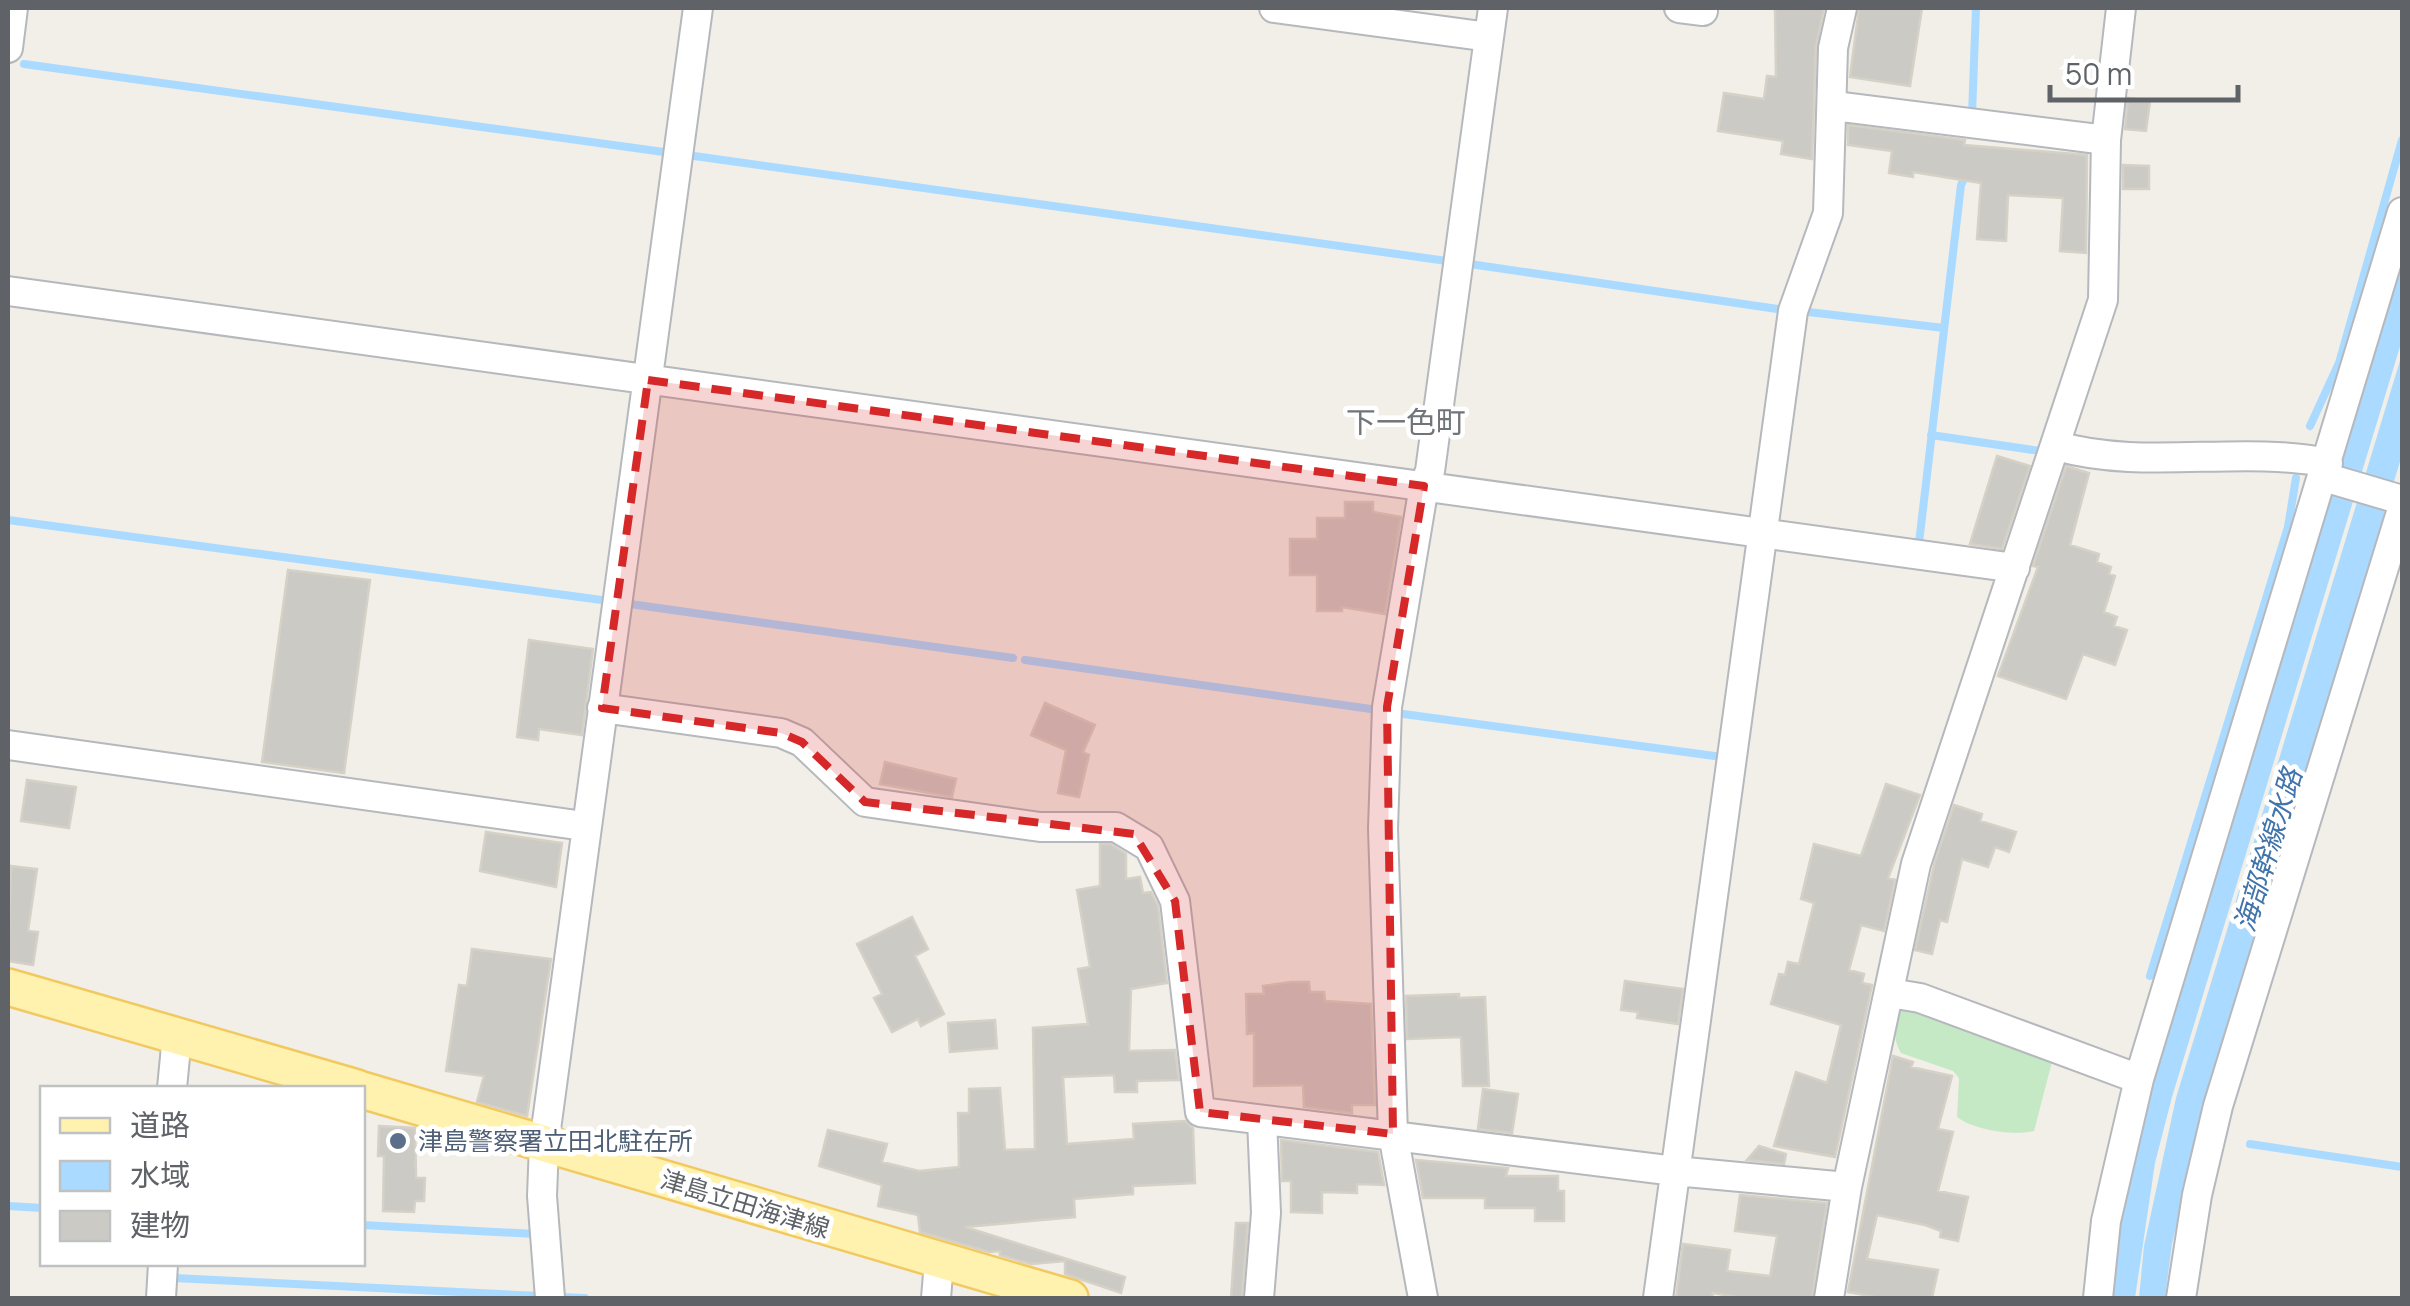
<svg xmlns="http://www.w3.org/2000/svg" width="2410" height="1306" font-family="Manrope,'Noto Sans JP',sans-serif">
<rect width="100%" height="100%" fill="#f1efe8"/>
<path fill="#c5e8c5" d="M1901,1002L2054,1054L2034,1131C2013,1136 1974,1130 1957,1117L1959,1078L1953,1071L1901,1053C1891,1037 1895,1019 1901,1002Z"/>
<path fill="#aadaff" d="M2402,254V340L2172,1097L2155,1163L2135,1298H2108L2131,1151Z
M2402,354V455L2206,1101L2172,1244L2165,1298H2139L2144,1246L2176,1098Z"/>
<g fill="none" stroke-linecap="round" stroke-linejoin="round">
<path stroke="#aadaff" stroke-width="8" d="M24,64L671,153
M1972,115L1976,8
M687,155L1447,261
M1470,264L1784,310
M1800,311L1944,328
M2310,426L2339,363L2402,140
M1931,435L2040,451
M8,520L609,601
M1912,542L1919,543L1961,185L1967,173
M630,604L1013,658
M1025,660L1378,710
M1396,713L1722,757
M2150,976L2288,527L2296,478
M2250,1144L2402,1167
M8,1206L42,1208
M362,1225L536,1234
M174,1278L541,1296
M559,1297L585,1298"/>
</g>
<path fill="#cccac5" stroke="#d6d1c6" stroke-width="2.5" d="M1775,8H1824L1816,47L1812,159L1781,154L1783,141L1718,131L1724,93L1764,99L1767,76L1776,77Z
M1859,8H1922L1910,86L1850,77Z
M2128,98L2150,101L2146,131L2125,129Z
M1848,125L1965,140L1964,145L2087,155L2086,253L2060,251L2063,198L2008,195L2006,241L1977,239L1981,183L1913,172V177L1889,173L1892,151L1848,145Z
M2123,165L2149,166V189H2123Z
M1997,456L2030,466L2002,549L1970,544Z
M2066,466L2089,473L2070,545L2099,554L2097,562L2111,567L2109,574L2115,576L2104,612L2117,617L2114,626L2127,630L2115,665L2083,654L2066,699L1998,676L2038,567L2033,566Z
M1345,502H1373V512L1401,517L1385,614L1342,607V611H1317V575H1290V539H1317V518H1345Z
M288,570L370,580L344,773L262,762Z
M529,640L593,649L582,735L539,729L538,740L517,737Z
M1045,703L1095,725L1083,752L1089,755L1079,797L1058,793L1066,750L1031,735Z
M885,762L956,779L952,797L880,784Z
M27,780L76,787L69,828L21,821Z
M1886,784L1920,795L1888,878L1895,880L1884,931L1861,925L1849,970L1864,974L1862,983L1872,985L1835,1157L1774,1146L1796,1072L1827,1083L1841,1025L1771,1004L1779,974L1785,975L1788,962L1799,964L1814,903L1801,899L1814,844L1861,856Z
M1954,805L1982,814L1980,821L2016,832L2009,852L1995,847L1988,867L1962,859L1947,922L1940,920L1932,954L1915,950L1935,861Z
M486,832L562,843L556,887L480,871Z
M1100,844H1111L1126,854V879L1140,877L1143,893L1151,892L1158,906L1167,983L1131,989L1129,1051L1175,1050L1179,1080L1137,1081V1092H1115L1114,1075L1063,1077L1067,1144L1134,1139L1133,1124L1185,1121L1193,1128L1195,1183L1133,1186V1194L1074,1199L1075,1217L965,1227L1125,1277L1121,1293L1065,1274V1261L1031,1264L1000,1255V1251L989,1252L920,1232L918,1215L878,1206L882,1185L819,1166L828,1130L887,1144L882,1162L919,1171L959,1167L958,1113H969V1089L1000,1088L1005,1150L1035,1149L1033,1028L1088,1024L1078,969L1090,967L1077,890L1100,886Z
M11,866L37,869L28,931L38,932L33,965L8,961Z
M912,917L928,949L915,956L944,1014L921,1026L918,1019L892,1032L874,998L882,994L857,944Z
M472,949L551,959L527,1116L477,1102L484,1076L446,1071L459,985L467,986Z
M1625,981L1683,989L1678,1024L1637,1018L1638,1012L1621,1010Z
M1291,982H1309L1310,992H1324L1325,1001L1371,1004L1375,1105H1352V1113L1304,1107L1303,1085L1254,1086V1033L1247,1034L1246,994H1264L1263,986Z
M1459,994V998L1485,997L1489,1086H1463L1461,1037L1407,1039L1406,996Z
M995,1020L997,1048L950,1052L948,1023Z
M1893,1056L1913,1062L1911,1067L1952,1076L1938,1129L1953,1132L1938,1191L1968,1197L1958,1241L1940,1237L1941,1231L1925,1225L1877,1215L1867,1259L1938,1270L1932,1298H1880L1848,1292Z
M1483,1089L1518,1094L1512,1133L1478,1129Z
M379,1126L415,1128L416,1178H425L424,1201H415L414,1212L383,1211L384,1156H378Z
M1281,1140L1378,1152L1384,1185L1357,1184V1193L1322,1192V1213L1291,1212V1181H1282Z
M1759,1146L1786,1154L1784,1164L1747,1160Z
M1416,1160L1508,1168L1506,1176H1558V1191H1564V1221H1535V1208H1485V1198H1423Z
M1740,1195L1827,1203L1812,1298H1743L1713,1293L1712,1298H1676L1683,1244L1730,1250L1727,1271L1770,1276L1777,1236L1735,1231Z
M1236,1223H1248L1242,1298H1231Z"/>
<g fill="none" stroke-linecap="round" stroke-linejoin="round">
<g stroke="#b5b8bc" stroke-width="32">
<path id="minor" d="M1274,8L1489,37
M1679,8L1703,11
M8,48L13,8
M1834,106L2106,140
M8,291L2015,568
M2057,446C2145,471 2238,445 2328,463
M2324,477L2402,500
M602,708L781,733L802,742L865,802L1040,827H1116L1149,847L1175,901L1200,1112L1675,1171L1847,1187
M8,745L584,826
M1890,993L1920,998L2139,1079
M172,1088L177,1036
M161,1298L163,1264
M550,1298L542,1196L544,1144L698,8
M936,1298L939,1262
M1259,1298L1266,1213L1262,1120
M1423,1298L1393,1134L1383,829L1387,707L1424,486L1430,471L1493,8
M1658,1298L1793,311L1828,213L1833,48L1842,8
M1829,1298L1847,1187L1916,864L2103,300L2106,140L2121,8
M2098,1298L2106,1221L2139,1079L2402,212
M2181,1298L2197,1195L2218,1106L2402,509"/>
</g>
<g stroke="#f2c960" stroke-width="40">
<path id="major" d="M8,987L357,1088
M362,1090L1070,1298"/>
</g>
<use href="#minor" stroke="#fff" stroke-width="28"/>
<use href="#major" stroke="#fff2af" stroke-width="35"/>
</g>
<path fill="#d62828" fill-opacity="0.2" stroke="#d62828" stroke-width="8" stroke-dasharray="20 12" stroke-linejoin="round" d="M648,380L1424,486L1387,707L1393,1134L1200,1112L1175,901L1134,834L865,802L802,742L781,733L602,708Z"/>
<circle fill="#5c6f8a" stroke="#fff" stroke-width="4" cx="398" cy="1141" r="10"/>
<g text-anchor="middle" stroke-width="9" stroke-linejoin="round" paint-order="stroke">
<g font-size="25" fill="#4e5e75" stroke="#fff" text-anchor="start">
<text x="418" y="1150">津島警察署立田北駐在所</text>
</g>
<g font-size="25" fill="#5f6368" stroke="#fff">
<text transform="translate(745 1204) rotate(17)" y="9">津島立田海津線</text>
</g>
<g font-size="28" font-style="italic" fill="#4174aa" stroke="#fff">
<text transform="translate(2268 850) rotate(-73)" y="10">海部幹線水路</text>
</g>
<g font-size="30" fill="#70757a" stroke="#fff">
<text x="1406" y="433">下一色町</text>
</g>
</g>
<rect width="2410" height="1306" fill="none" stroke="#5f6368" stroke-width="20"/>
<rect x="40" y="1086" width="325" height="180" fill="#ffffff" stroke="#bfc1c3" stroke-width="2.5"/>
<rect x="60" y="1118" width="50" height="15" fill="#fff2af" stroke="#bfc1c3" stroke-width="2.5"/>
<text x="130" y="1136" font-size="30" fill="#5f6368">道路</text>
<rect x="60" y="1161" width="50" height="30" fill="#aadaff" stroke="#bfc1c3" stroke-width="2.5"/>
<text x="130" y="1186" font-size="30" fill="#5f6368">水域</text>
<rect x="60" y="1211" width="50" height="30" fill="#cccac5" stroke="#bfc1c3" stroke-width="2.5"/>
<text x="130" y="1236" font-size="30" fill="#5f6368">建物</text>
<path d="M2050 85v15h188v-15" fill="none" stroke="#5f6368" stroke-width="5"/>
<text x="2065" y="85" font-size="30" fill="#5f6368" stroke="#ffffff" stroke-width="8" paint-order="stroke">50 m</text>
</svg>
